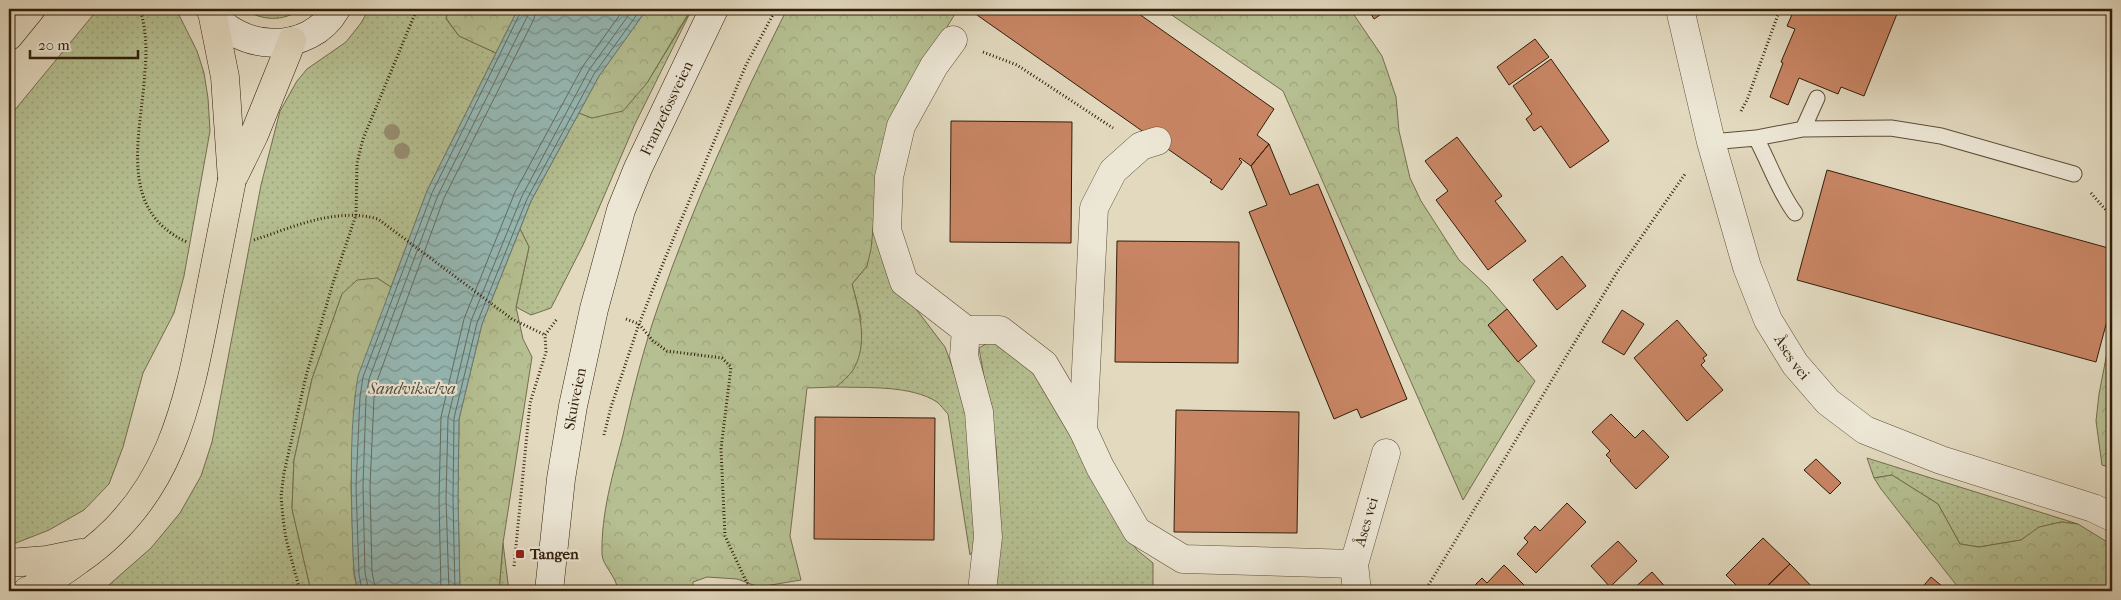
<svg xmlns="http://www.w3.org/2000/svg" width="2121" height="600" font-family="'IM FELL French Canon',serif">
<defs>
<pattern id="grass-dots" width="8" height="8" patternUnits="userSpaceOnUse" patternTransform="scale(1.25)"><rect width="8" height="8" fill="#b5bf91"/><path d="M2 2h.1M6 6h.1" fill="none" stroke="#9ca47c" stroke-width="1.8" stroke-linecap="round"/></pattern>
<pattern id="forest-crowns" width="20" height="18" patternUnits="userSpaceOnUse" patternTransform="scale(1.25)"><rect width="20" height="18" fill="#b5bf91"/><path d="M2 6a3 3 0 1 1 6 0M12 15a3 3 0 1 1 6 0" fill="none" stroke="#9ca47c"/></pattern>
<pattern id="water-waves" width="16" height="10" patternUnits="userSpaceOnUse" patternTransform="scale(1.25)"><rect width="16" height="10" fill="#95b9b6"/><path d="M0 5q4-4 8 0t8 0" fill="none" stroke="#7a9692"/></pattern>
</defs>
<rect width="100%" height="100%" fill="#e2d9bf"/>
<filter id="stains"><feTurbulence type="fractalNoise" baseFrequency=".004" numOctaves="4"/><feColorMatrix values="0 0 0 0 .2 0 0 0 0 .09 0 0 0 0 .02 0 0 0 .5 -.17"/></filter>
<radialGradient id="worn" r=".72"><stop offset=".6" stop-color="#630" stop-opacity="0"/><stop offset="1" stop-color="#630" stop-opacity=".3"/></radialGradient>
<path fill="url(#grass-dots)" stroke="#746e4d" d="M98,9H176L197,51L204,73L208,98L210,131L184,276L174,313L143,373L123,447L109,484L84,510L49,530L16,543H9V117Z
M244,9H301C283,22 262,21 244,9Z
M369,9H449L446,19L459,36L496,53L427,191L391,287L377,278L342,294L312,379L294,460L292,508L311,591H102L151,548L180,513L201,476L212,442L261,185L280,111L297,81L307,69L346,42L361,23Z
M692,9L635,124L583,245L551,308L531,315L516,307L529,247L520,229L531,201L579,113L592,118L647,83Z
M879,168L900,288L945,347L966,404L976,547L970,555L948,414C944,410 941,405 937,402C911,385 866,388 836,387L853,369L861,318L852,284L867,266Z
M991,341H1000L1033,370L1051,398L1110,509L1137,550L1153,563V591H998L996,586L1001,537L998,481L996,446L979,348Z
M1867,458L2078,524L2061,522L2040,527L2021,540L1979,547L1960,544L1938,504L1892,475L1874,478Z
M503,543L509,591H499Z"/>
<path fill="url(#forest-crowns)" stroke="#746e4d" d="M449,9H518L496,53L459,36L446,18Z
M647,9H691L647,83L623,111L592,118L579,113L599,76Z
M787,9H958L901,102L879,168L871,249L867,266L852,284C859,311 869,344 853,370C849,376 842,382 836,387L807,388L790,536L801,580L759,587L737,579L707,577L693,582V591H618C617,577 602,565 602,554C601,513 613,474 623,435C633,391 644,346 659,304C694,202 739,105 787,9Z
M1163,9H1350L1382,56L1396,97L1399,131L1410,178L1421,201L1459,260L1487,286L1507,309L1488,325L1535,381L1463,500L1283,91Z
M520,229L529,247L516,307L523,339L532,357L503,543L499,591H460L458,498L459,419L482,324Z
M377,278L391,287L355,396L351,486L354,575L358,591H311L292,509L294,460L312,379L342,294L357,280Z
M2112,327V468L2102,465L2096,421L2099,394Z
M1892,475L1938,504L1960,544L1979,547L2021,540L2039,527L2061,522L2078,524L2112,545V591H1961L1881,489L1874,478Z"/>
<path fill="url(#water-waves)" stroke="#6d7b71" d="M518,9H647L599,76L531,201L482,324L459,419L458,498L460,591H358C352,569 353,546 352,522C351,474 350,423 358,376L427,191Z"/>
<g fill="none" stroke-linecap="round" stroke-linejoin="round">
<path stroke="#646c60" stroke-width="1" d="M362,591L359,574L356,486L360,397L363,377L432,193L522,9
M369,591L365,573L363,486L366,398L369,379L438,195L528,15L529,9
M376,591L372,572L370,486L374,398L377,381L444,198L534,19L536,9
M441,591L439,498L441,417L464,319L515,192L583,66L624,9
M449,591L446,498L448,418L471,321L522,196L589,70L633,9
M455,591L453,498L454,418L477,323L527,199L594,74L641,9"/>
</g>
<path fill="#c88564" stroke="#321e09" d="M982,9H1132L1274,109L1257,135L1269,144L1251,166L1240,158L1239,159L1242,162L1222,190L1210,182L1212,180L977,15Z
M1368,9H1389L1374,19Z
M1803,9H1899L1864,96L1841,87L1838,94L1799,78L1788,105L1770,97L1783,63L1781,62L1795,29L1787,26L1794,10L1801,13Z
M1535,39L1549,57L1509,85L1497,67Z
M1551,59L1609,141L1570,168L1541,126L1534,131L1526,119L1532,114L1513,86Z
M951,121L1072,122L1071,243L950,242Z
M1457,137L1502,196L1495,201L1526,241L1488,270L1436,200L1448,191L1425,161Z
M1269,144L1290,195L1318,184L1407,399L1361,418L1357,409L1334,419L1249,212L1267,205L1251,166Z
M1827,170L2112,249V302L2096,362L1797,280Z
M1117,241L1239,242L1238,363L1115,362Z
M1562,256L1586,286L1557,310L1533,280Z
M1507,309L1537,346L1518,362L1488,325Z
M1622,310L1644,324L1624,355L1602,342Z
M1677,320L1707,355L1703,358L1705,361L1701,365L1723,390L1687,421L1634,358Z
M1176,410L1299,412L1297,533L1174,532Z
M1611,414L1635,438L1643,430L1669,457L1636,489L1610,461L1611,460L1606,455L1610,451L1592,432Z
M815,417L935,418L934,540L814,539Z
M1816,459L1841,483L1830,494L1804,470Z
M1567,503L1586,522L1536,573L1517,554L1528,542L1524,538L1535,526L1540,531Z
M1763,538L1790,564L1762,591H1742L1726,575Z
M1618,541L1637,561L1610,587L1591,566Z
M1790,564L1816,591H1762Z
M1504,565L1527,588L1525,590L1526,591H1469L1482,578L1487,583Z
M1652,572L1669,591H1631Z
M1931,577L1948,591H1919Z
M1175,588L1297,589V591H1175Z"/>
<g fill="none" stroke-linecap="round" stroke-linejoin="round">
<g stroke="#5e4d36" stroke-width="17">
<path id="lane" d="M1803,129L1817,98
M1756,138C1770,164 1778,190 1795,213
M1711,142L1756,138L1803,129L1891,128L1941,136L2074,174"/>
</g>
<g stroke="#5e4d36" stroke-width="29">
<g id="street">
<path id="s1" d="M1680,9L1711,142L1747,267L1768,320L1795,364L1828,402L1865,430L1941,460L2093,508L2112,517"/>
<path d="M953,40L934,66L901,126L889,177L887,230L904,282L966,330"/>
<path d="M1083,430L1094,208L1113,171L1141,146L1157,141"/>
<path d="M982,591L988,537L979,412L964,356L966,330H1000L1044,364L1083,430L1100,467L1137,531L1183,559L1354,564"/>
<path id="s2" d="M1357,591L1354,564L1386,453"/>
</g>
</g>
<g stroke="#321e09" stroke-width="29">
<g id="secondary">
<path d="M210,9C237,53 310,55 336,9"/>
<path id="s3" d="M549,591L561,479L573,406L594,309L621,210L638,168L714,9"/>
</g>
</g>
<g stroke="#321e09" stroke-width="29">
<path id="highway" d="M212,12L225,77L232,180
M9,36L31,9
M232,180L254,135L292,41
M9,563L47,560L81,553
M27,591C46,584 63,572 79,560C178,492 190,390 212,281"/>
</g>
<path stroke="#321e09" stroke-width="3" stroke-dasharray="1 2.5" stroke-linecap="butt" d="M140,9C146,28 147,50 145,70C142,131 115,210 187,242
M983,52L1017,65L1113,128
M1741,111L1747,100L1780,9
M2091,193L2112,217
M254,240C293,227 336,207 378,219L512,319L545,335
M626,319L639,324L653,341L667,351L722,358L731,367L721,449L725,536L747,583L755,591
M604,435L611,407L639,324L664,261L746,65L776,9
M514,566L530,403L546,352L545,335L557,319
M300,591L286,539L283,518L281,496L284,473L306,376L332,286L356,215L357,163L363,139L417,9
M1425,591L1617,272L1685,174"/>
<use href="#lane" stroke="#ece6d5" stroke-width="15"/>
<use href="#street" stroke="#ece6d5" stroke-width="28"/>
<use href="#secondary" stroke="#ece6d5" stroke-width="28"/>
<use href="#highway" stroke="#e2d9bf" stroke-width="28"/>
<g stroke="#321e09" stroke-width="29" stroke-linecap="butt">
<path id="highway-bridge" d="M212,281L232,180"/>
</g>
<use href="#highway-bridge" stroke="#e2d9bf" stroke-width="28"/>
</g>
<g fill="#978d71">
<circle cx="392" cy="132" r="8"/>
<circle cx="402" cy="151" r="8"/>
</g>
<rect fill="#8f2418" stroke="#ece6d5" stroke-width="2" x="515" y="549" width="10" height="10" rx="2.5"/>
<g text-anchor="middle" stroke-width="4.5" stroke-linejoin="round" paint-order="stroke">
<g font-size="15" fill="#321e09" stroke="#ece6d5">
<text dy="5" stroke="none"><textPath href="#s3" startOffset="500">Franzefossveien</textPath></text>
<text dy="5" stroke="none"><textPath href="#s1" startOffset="368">Åses vei</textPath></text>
<text dy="5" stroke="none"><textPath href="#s3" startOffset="194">Skuiveien</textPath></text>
<text dy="5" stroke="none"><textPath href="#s2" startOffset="71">Åses vei</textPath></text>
</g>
<g font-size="15" font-weight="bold" fill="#321e09" stroke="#ece6d5" text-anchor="start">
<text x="530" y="559">Tangen</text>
</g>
<g font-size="16" font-style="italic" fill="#504c3d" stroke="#ece6d5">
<text x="412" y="394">Sandvikselva</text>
</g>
</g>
<rect width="2121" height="600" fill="none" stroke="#e2d9bf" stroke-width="30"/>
<rect x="10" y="10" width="2101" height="580" fill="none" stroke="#321e09" stroke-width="2.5"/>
<rect x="15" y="15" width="2091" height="570" fill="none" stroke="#321e09"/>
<path d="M30 50v8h108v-8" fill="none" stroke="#321e09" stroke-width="2.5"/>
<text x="38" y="50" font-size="15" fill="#321e09" stroke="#ece6d5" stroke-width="4" paint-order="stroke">20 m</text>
<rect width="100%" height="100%" filter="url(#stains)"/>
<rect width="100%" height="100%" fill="url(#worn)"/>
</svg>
